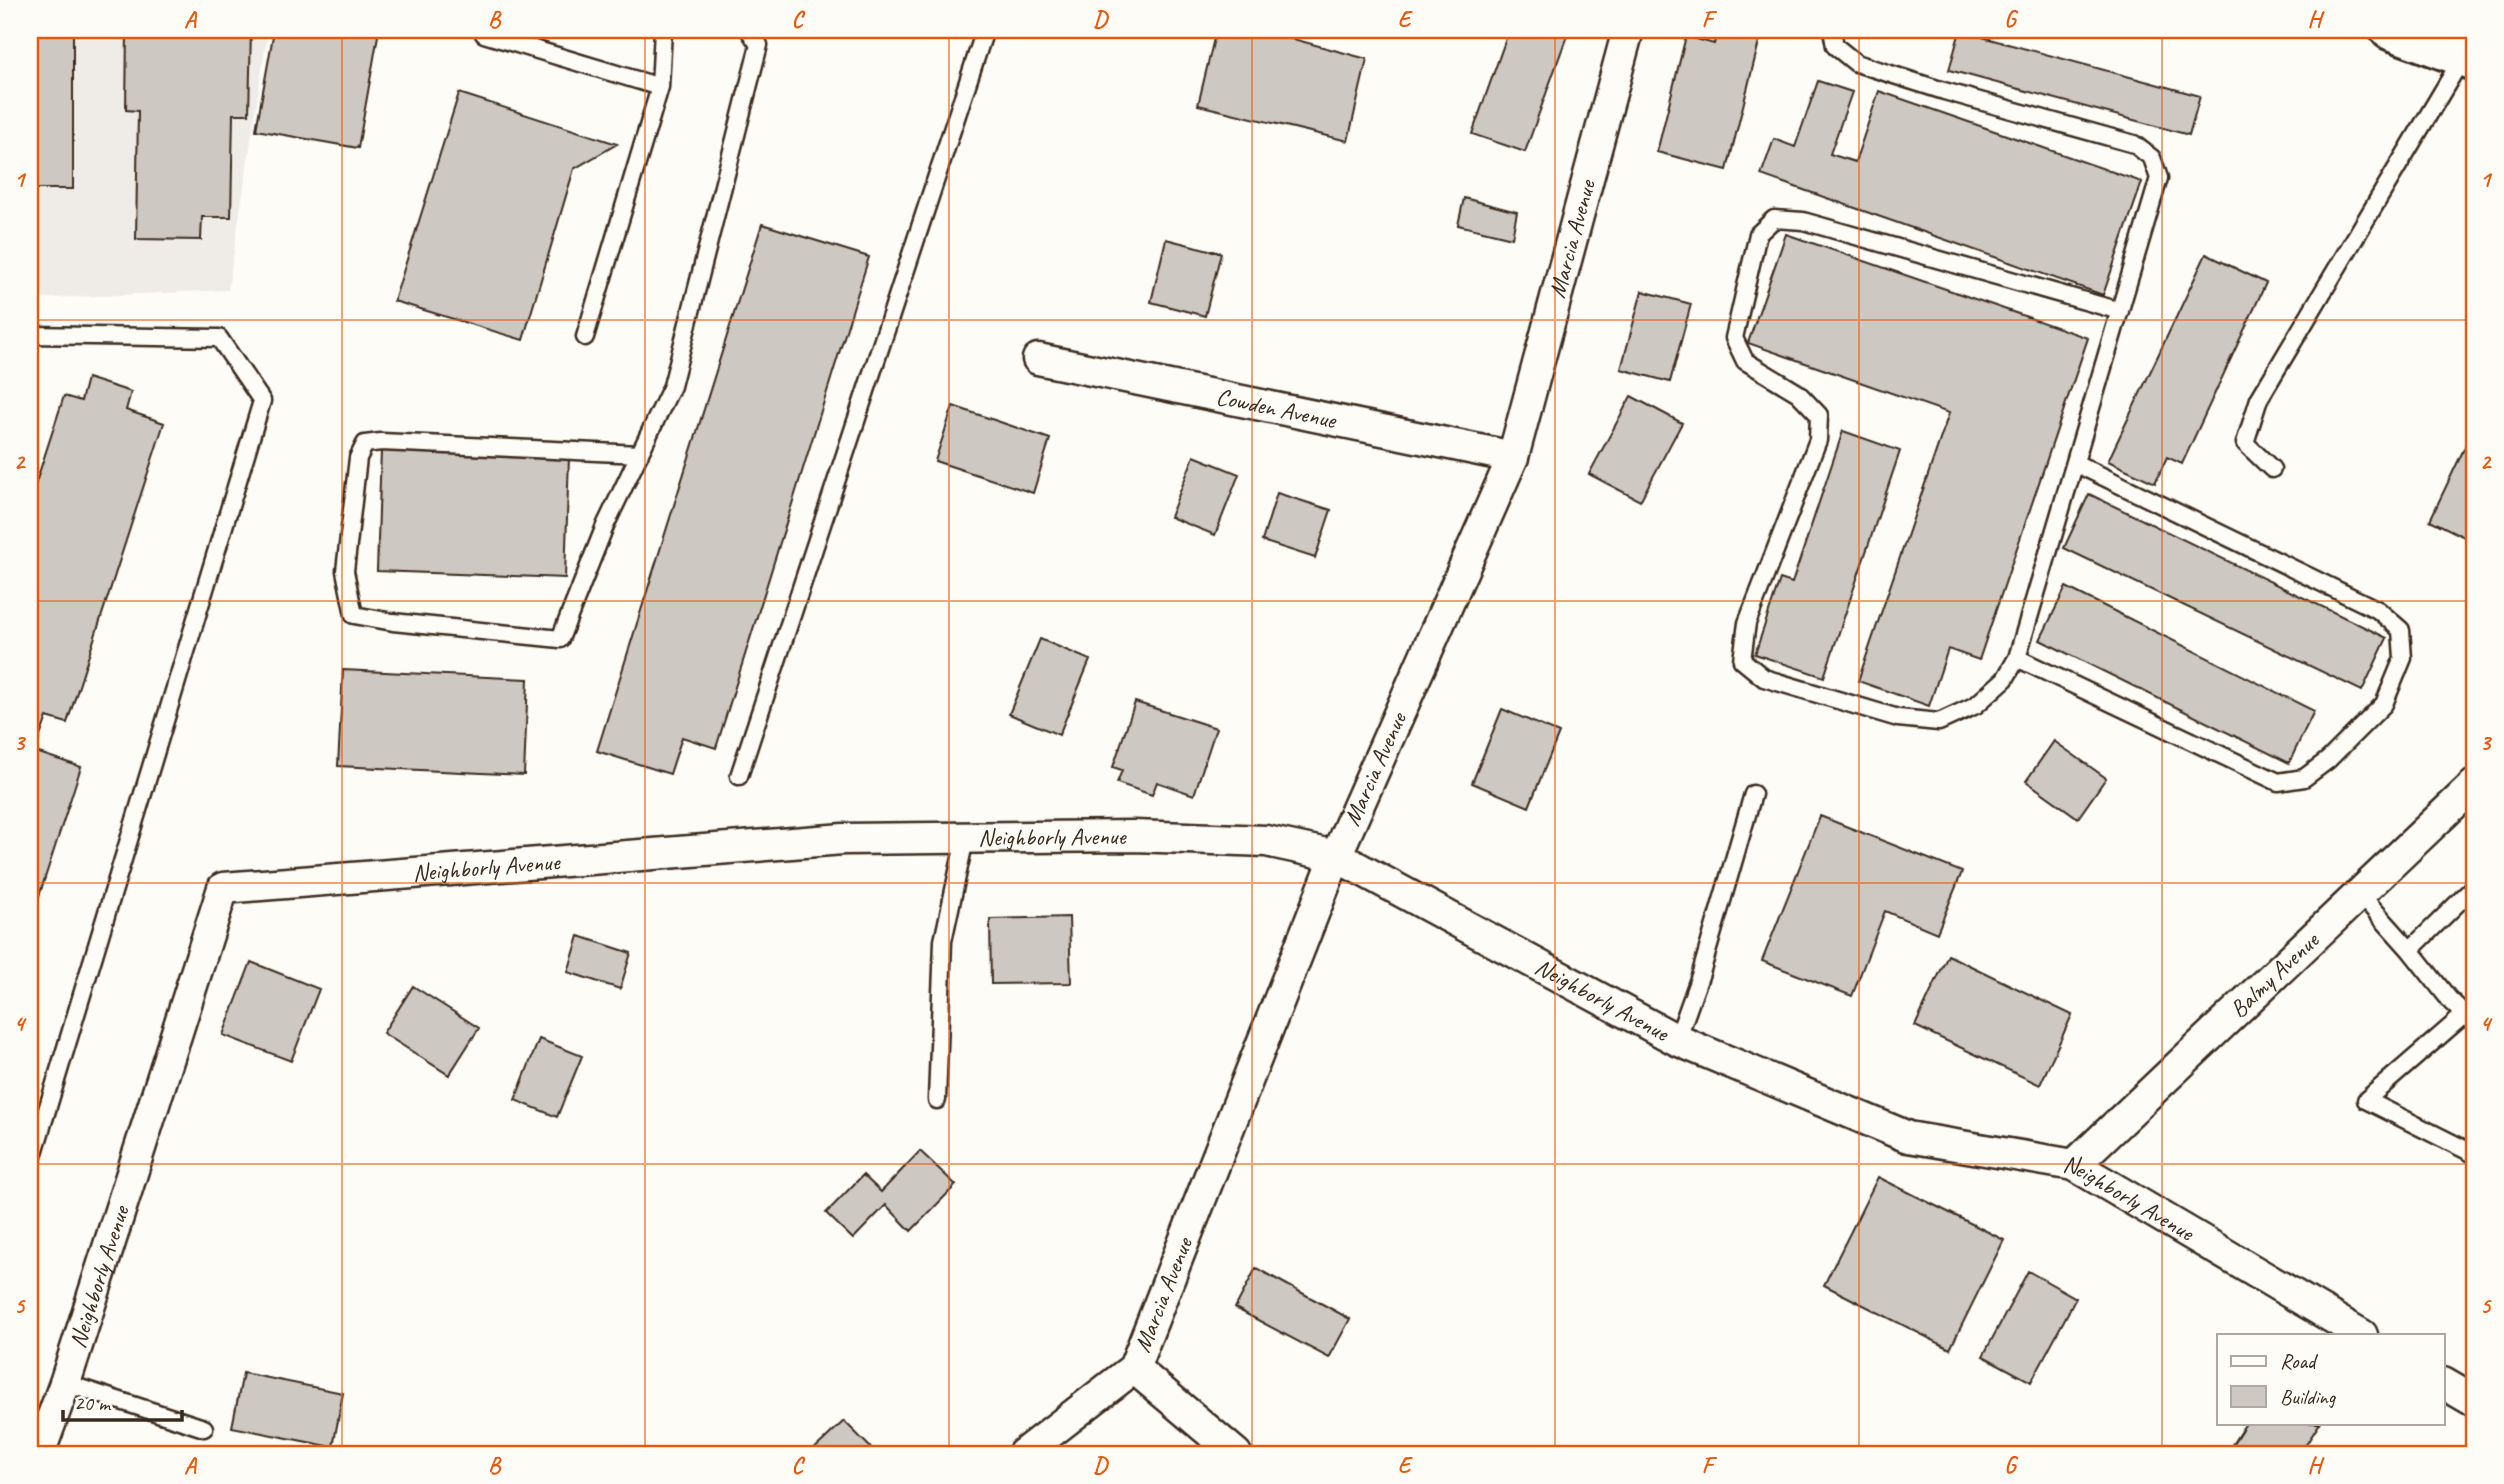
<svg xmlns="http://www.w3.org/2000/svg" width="2504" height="1484" font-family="Caveat,sans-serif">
<rect width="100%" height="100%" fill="#fdfcf7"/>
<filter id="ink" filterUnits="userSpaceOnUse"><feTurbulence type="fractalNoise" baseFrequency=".0143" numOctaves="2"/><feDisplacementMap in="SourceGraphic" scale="14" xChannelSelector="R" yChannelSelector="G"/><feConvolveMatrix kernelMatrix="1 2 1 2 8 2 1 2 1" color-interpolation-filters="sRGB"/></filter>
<g filter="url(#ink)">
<path fill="#efece7" d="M30,30H268L228,290L30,299Z"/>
<path fill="#cdc8c2" stroke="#3b2a1e" stroke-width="2" d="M30,30H73V189H30Z
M127,30H251L249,114H233L231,217H202L201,240L136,239L138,111L126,110Z
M274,30H379L358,148L256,130Z
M1216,30H1260L1367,59L1348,141L1198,105Z
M1509,30H1569L1525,152L1472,134Z
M1717,30H1762L1727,170L1657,152L1686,36L1714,44Z
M1960,31L2200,96L2189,135L1949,70Z
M1818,81L1852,92L1830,154L1855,162L1879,91L2142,182L2103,295L1761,175L1774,139L1795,147Z
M459,93L617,144L574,169L523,340L394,301Z
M1464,198L1517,212L1512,238L1458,225Z
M762,224L869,257L716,748L682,737L670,774L597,751Z
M1786,234L2088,338L1979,660L1948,649L1929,706L1858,681L1949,413L1748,343Z
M1166,239L1221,253L1205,316L1151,302Z
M2206,254L2266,283L2182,464L2167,457L2155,483L2108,461Z
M1642,291L1691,304L1670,382L1621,369Z
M87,378L131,392L126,410L164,423L67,723L47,717L38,742L30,739V501L64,396L81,401Z
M1631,396L1682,423L1640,501L1589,474Z
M953,406L1050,439L1033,493L935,461Z
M2474,428V542L2430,520Z
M1843,431L1900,451L1824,677L1755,654L1780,579L1792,583Z
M381,450L569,457L565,578L377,571Z
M1194,456L1239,474L1215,535L1170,517Z
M1277,493L1331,510L1315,558L1262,541Z
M2089,494L2387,638L2362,691L2064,548Z
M2066,587L2314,711L2289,763L2040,640Z
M1040,639L1090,660L1059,735L1009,714Z
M343,670L528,679L524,775L338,766Z
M1135,702L1216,728L1194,795L1157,782L1152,795L1117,783L1122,770L1113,767Z
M1502,709L1559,733L1529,807L1472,783Z
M2054,741L2106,778L2078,818L2026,781Z
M30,750L81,767L30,924Z
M1820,816L1962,872L1937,933L1885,911L1852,996L1762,961Z
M1069,917L1071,983L991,984L990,919Z
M579,936L631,953L620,989L568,972Z
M1948,955L2072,1015L2040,1085L1915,1026Z
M251,962L319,989L291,1061L223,1035Z
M413,986L479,1028L449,1075L383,1033Z
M539,1039L582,1056L557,1117L515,1100Z
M920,1151L956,1185L911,1231L886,1205L853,1239L826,1213L863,1175L881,1192Z
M1878,1177L2004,1240L1950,1349L1824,1285Z
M1256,1268L1350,1319L1329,1358L1235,1308Z
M2028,1271L2076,1298L2031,1382L1983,1356Z
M243,1373L343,1393L333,1447L232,1427Z
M844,1421L877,1454H809Z
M2246,1423H2320L2300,1454H2226Z"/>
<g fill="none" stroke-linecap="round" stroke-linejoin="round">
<g stroke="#3b2a1e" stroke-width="21">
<path id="service" d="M1832,30L1835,46L1856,63L1944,91L2134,144L2152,158L2159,178C2112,338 2065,498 2017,658L2278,782L2304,778L2328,760L2384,704L2403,658L2401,630L2378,610L2075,463
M484,34L660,87
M30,335L219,338L262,401L30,1166
M585,337L660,87L663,30
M640,454L381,442L365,444L358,458L345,571L354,615L393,622L560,639L605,526L672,386L759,45L749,30
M2272,469L2245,443L2259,399L2463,57
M2017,658L2005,679L1976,705L1939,722L1898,718L1764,678L1742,660L1747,623L1818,440L1819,415L1798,393L1745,361L1734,338L1758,234L1774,219L1803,221L2120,311
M739,776L985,30
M2474,887L2410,950L2449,999L2474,1023
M2360,894L2410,950
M2464,1015L2366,1100L2474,1154
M1677,1040L1701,973L1753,794
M937,1100L943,941L965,839
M65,1383L204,1428"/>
</g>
<g stroke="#3b2a1e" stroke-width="35">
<g id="minor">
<path id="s1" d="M1038,359L1513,457"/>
<path id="s2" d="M2074,1165L2474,785"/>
<path d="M1134,1368L1236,1454"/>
<path d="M2443,1383L2474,1401"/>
<path id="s3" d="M39,1454L65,1383L223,888L843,839L1134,836L1266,841L1336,856L1677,1040L1908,1137L2074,1165L2362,1335"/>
<path id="s4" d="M1023,1454L1134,1368L1336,856L1513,457L1628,30"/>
</g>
</g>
<g stroke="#3b2a1e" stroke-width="44">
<path id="primary" d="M2390,30L2474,61"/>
</g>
<use href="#service" stroke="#fdfcf7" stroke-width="16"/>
<use href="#minor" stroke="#fdfcf7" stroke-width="30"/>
<use href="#primary" stroke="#fdfcf7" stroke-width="38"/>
</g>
</g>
<path fill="none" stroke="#e8590c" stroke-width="2" stroke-opacity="0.55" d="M342,30V1454M645,30V1454M949,30V1454M1252,30V1454M1555,30V1454M1859,30V1454M2162,30V1454M30,320H2474M30,601H2474M30,883H2474M30,1164H2474"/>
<g text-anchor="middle" stroke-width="5" stroke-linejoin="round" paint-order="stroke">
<g font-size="24" fill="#3b2a1e" stroke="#fdfcf7">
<text dy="8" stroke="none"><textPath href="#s4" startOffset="1353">Marcia Avenue</textPath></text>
<text dy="8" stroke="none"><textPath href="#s1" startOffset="243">Cowden Avenue</textPath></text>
<text dy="8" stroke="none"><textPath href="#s4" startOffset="786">Marcia Avenue</textPath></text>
<text dy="8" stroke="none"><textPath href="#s3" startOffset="1426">Neighborly Avenue</textPath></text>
<text dy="8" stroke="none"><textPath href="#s3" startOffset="859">Neighborly Avenue</textPath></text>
<text dy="8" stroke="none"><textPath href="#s2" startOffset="276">Balmy Avenue</textPath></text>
<text dy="8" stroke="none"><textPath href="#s3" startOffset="2014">Neighborly Avenue</textPath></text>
<text dy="8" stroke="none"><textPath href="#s3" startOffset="2581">Neighborly Avenue</textPath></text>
<text dy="8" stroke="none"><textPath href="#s3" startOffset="187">Neighborly Avenue</textPath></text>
<text dy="8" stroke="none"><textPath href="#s4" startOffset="219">Marcia Avenue</textPath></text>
</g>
</g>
<rect width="2504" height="1484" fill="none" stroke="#fdfcf7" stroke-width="77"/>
<rect x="2217" y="1334" width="228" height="91" fill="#fdfcf7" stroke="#afa8a0" stroke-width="2"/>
<rect x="2231" y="1356" width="35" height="10" fill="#fdfcf7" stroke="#afa8a0" stroke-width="2"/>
<text x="2280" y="1368" font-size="21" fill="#3b2a1e">Road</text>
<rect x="2231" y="1386" width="35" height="21" fill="#cdc8c2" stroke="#afa8a0" stroke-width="2"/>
<text x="2280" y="1404" font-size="21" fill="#3b2a1e">Building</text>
<path d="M63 1410v10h119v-10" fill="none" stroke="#3b2a1e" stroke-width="3.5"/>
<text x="74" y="1410" font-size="21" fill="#3b2a1e" stroke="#fdfcf7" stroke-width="5" paint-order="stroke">20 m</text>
<rect x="38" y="38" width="2428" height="1408" fill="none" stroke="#e8590c" stroke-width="2.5"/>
<g font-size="23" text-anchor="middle" font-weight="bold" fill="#e8590c">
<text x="190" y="27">A</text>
<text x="494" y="27">B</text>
<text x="797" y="27">C</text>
<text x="1100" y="27">D</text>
<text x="1404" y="27">E</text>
<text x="1707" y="27">F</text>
<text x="2010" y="27">G</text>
<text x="2314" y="27">H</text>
<text x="19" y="187">1</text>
<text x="2485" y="187">1</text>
<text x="19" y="469">2</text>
<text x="2485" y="469">2</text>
<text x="19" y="750">3</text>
<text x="2485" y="750">3</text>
<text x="19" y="1031">4</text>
<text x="2485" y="1031">4</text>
<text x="19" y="1313">5</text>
<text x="2485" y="1313">5</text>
<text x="190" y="1473">A</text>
<text x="494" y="1473">B</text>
<text x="797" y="1473">C</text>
<text x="1100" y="1473">D</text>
<text x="1404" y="1473">E</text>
<text x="1707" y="1473">F</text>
<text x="2010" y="1473">G</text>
<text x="2314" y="1473">H</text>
</g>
</svg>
